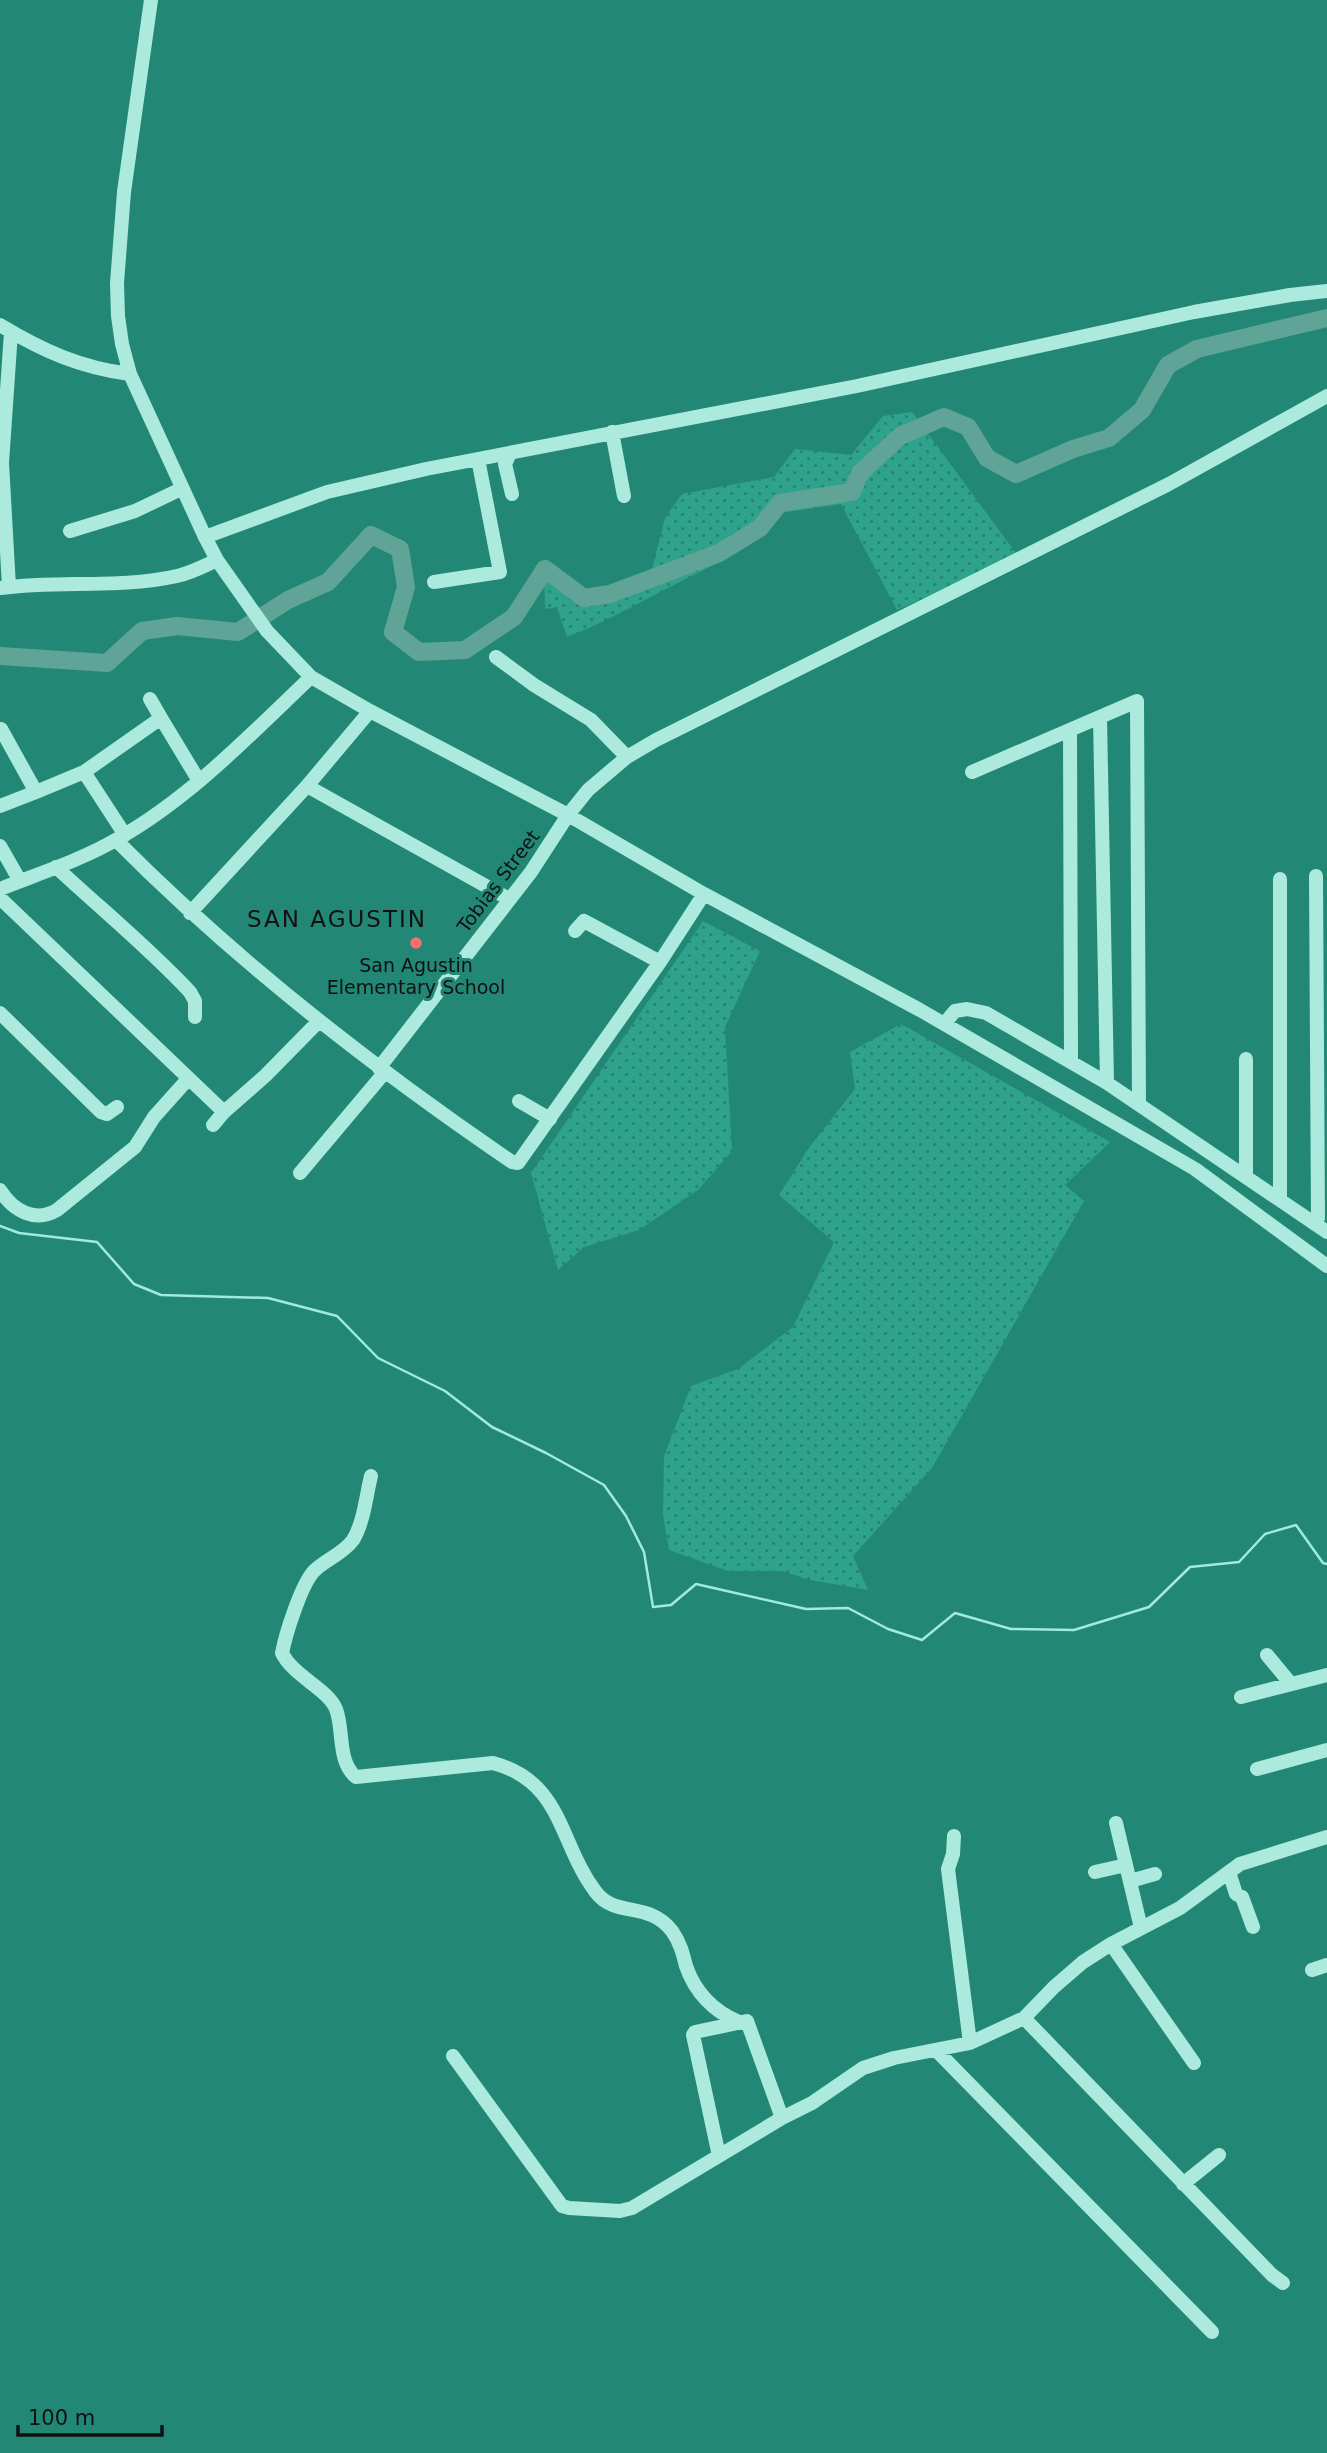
<svg xmlns="http://www.w3.org/2000/svg" width="1327" height="2453" font-family="'DejaVu Sans',sans-serif">
<defs>
<pattern id="grass-dots" width="8" height="8" patternUnits="userSpaceOnUse" patternTransform="scale(1.75)"><rect width="8" height="8" fill="#2fa28b"/><path d="M2 2h.1M6 6h.1" fill="none" stroke="#278370" stroke-width="1.8" stroke-linecap="round"/></pattern>
</defs>
<rect width="100%" height="100%" fill="#228875"/>
<path fill="url(#grass-dots)" d="M912,412L1019,557L897,610L841,504L781,513C753,548 713,565 674,585C638,603 604,623 567,637L557,607L545,609L544,565L584,595L609,592L652,569L665,518L682,494L774,477L795,449L851,455L883,416Z
M703,921L760,951L725,1027L732,1151L698,1190L639,1230L584,1247L558,1270L531,1173Z
M901,1024L1110,1142L1065,1185L1084,1201L932,1468L853,1556L868,1590L810,1580L782,1571H728L669,1550L663,1515L664,1456L691,1386L738,1369L793,1327L834,1242L779,1195L808,1149L855,1089L850,1052Z"/>
<g fill="none" stroke-linecap="round" stroke-linejoin="round">
<path stroke="#a1ebdb" stroke-width="2.5" d="M0,1226L19,1233L97,1242L134,1284L161,1295L268,1298L337,1316L378,1358L445,1391L492,1427L546,1453L604,1485L626,1516L644,1552L653,1607L671,1605L696,1584L806,1609L848,1608L888,1629L922,1640L955,1613L1011,1629L1074,1630L1149,1607L1190,1567L1239,1562L1265,1534L1296,1525L1323,1563L1327,1564"/>
<path stroke="#5fa497" stroke-width="18" d="M0,656L107,663L142,631L177,626L238,632L288,600L328,582L371,535L400,549L406,587L393,632L419,652L465,650L514,617L545,569L584,598L610,594L719,553L760,528L780,503L852,492L860,473L900,436L944,417L968,427L987,458L1016,474L1073,449L1109,438L1142,410L1168,365L1197,349L1327,318"/>
<path stroke="#adeade" stroke-width="14" d="M151,0L124,192L117,283L118,316L122,344L130,374L205,537L217,560L267,631L311,677L370,711L568,815L704,894L920,1010L1195,1169L1327,1266
M0,325C43,351 81,368 130,374
M612,432L624,496
M510,453L505,464L512,494
M70,531L135,511L181,489
M205,537L327,492L426,469L857,386L1194,312L1290,295L1327,291
M434,582L500,572L478,459
M9,587L2,463L11,332
M1,588C59,580 119,589 177,576C191,573 204,566 217,560
M496,657L534,685L591,720L627,757
M150,699L161,718
M1100,718L1107,1083
M1,729L36,792L84,772L161,718L199,781
M1070,731L1071,1062
M84,772L125,835
M972,772L1137,701L1139,1104
M307,786L509,899
M0,806L36,792
M116,840C236,961 371,1066 512,1162L518,1163L660,962L704,894
M0,846L20,881
M56,867C101,909 148,947 190,992L195,1001V1017
M1280,879V1200
M0,889C40,873 82,860 119,838C191,797 251,734 311,677
M0,898L224,1112L266,1075L319,1021
M190,913L307,786L370,711
M575,931L584,921L660,962
M0,1013L101,1112L107,1114L117,1107
M944,1024L955,1011L967,1009L986,1013L1107,1083L1327,1232
M379,1068L531,872L568,815L588,790L627,757L656,740L1169,484L1327,396
M519,1101L550,1119
M213,1125L224,1112
M300,1173L385,1072
M1246,1176V1059
M0,1190C13,1211 35,1223 57,1210L135,1147L154,1117L188,1079
M1315,1224L1318,1218L1316,876
M371,1476C366,1496 364,1522 353,1540C343,1554 326,1559 314,1571C301,1585 286,1633 282,1653C293,1676 328,1689 336,1709C344,1729 337,1762 356,1777L493,1763C563,1782 558,1841 595,1891C615,1919 648,1900 672,1931C680,1942 683,1954 686,1966C695,1992 713,2011 739,2022
M1267,1655L1291,1684
M1241,1697L1327,1675
M1257,1769L1327,1750
M1116,1823L1141,1928
M954,1836L953,1854L948,1869L970,2043
M1095,1872L1126,1865
M1229,1872L1236,1894L1242,1897L1253,1927
M1130,1881L1155,1874
M1111,1944L1194,2063
M1312,1970L1327,1965
M1024,2018L1272,2275L1283,2283
M936,2050L1212,2332
M453,2056L562,2206L569,2208L620,2211L632,2208L782,2118L812,2103L863,2068L894,2058L970,2043L1024,2018L1054,1987L1083,1962L1111,1944L1180,1908L1240,1864L1327,1837
M719,2156L693,2035L695,2032L747,2021L782,2118
M1183,2184L1219,2155"/>
</g>
<circle fill="#f66f74" stroke="#228875" stroke-width="2.5" cx="416" cy="943" r="7"/>
<g text-anchor="middle" stroke-width="6" stroke-linejoin="round" paint-order="stroke">
<g font-size="19" fill="#111" stroke="#228875">
<text transform="translate(498 881) rotate(-53)" y="7">Tobias Street</text>
</g>
<g font-size="19" fill="#111" stroke="#228875">
<text x="416" y="972">San Agustin<tspan x="416" dy="22">Elementary School</tspan></text>
</g>
<g font-size="23" letter-spacing="2" fill="#111" stroke="#228875">
<text x="337" y="927">SAN AGUSTIN</text>
</g>
</g>
<path d="M18 2425v10h144v-10" fill="none" stroke="#111111" stroke-width="3.5"/>
<text x="28" y="2425" font-size="21" fill="#111111" stroke="#228875" stroke-width="5" paint-order="stroke">100 m</text>
</svg>
